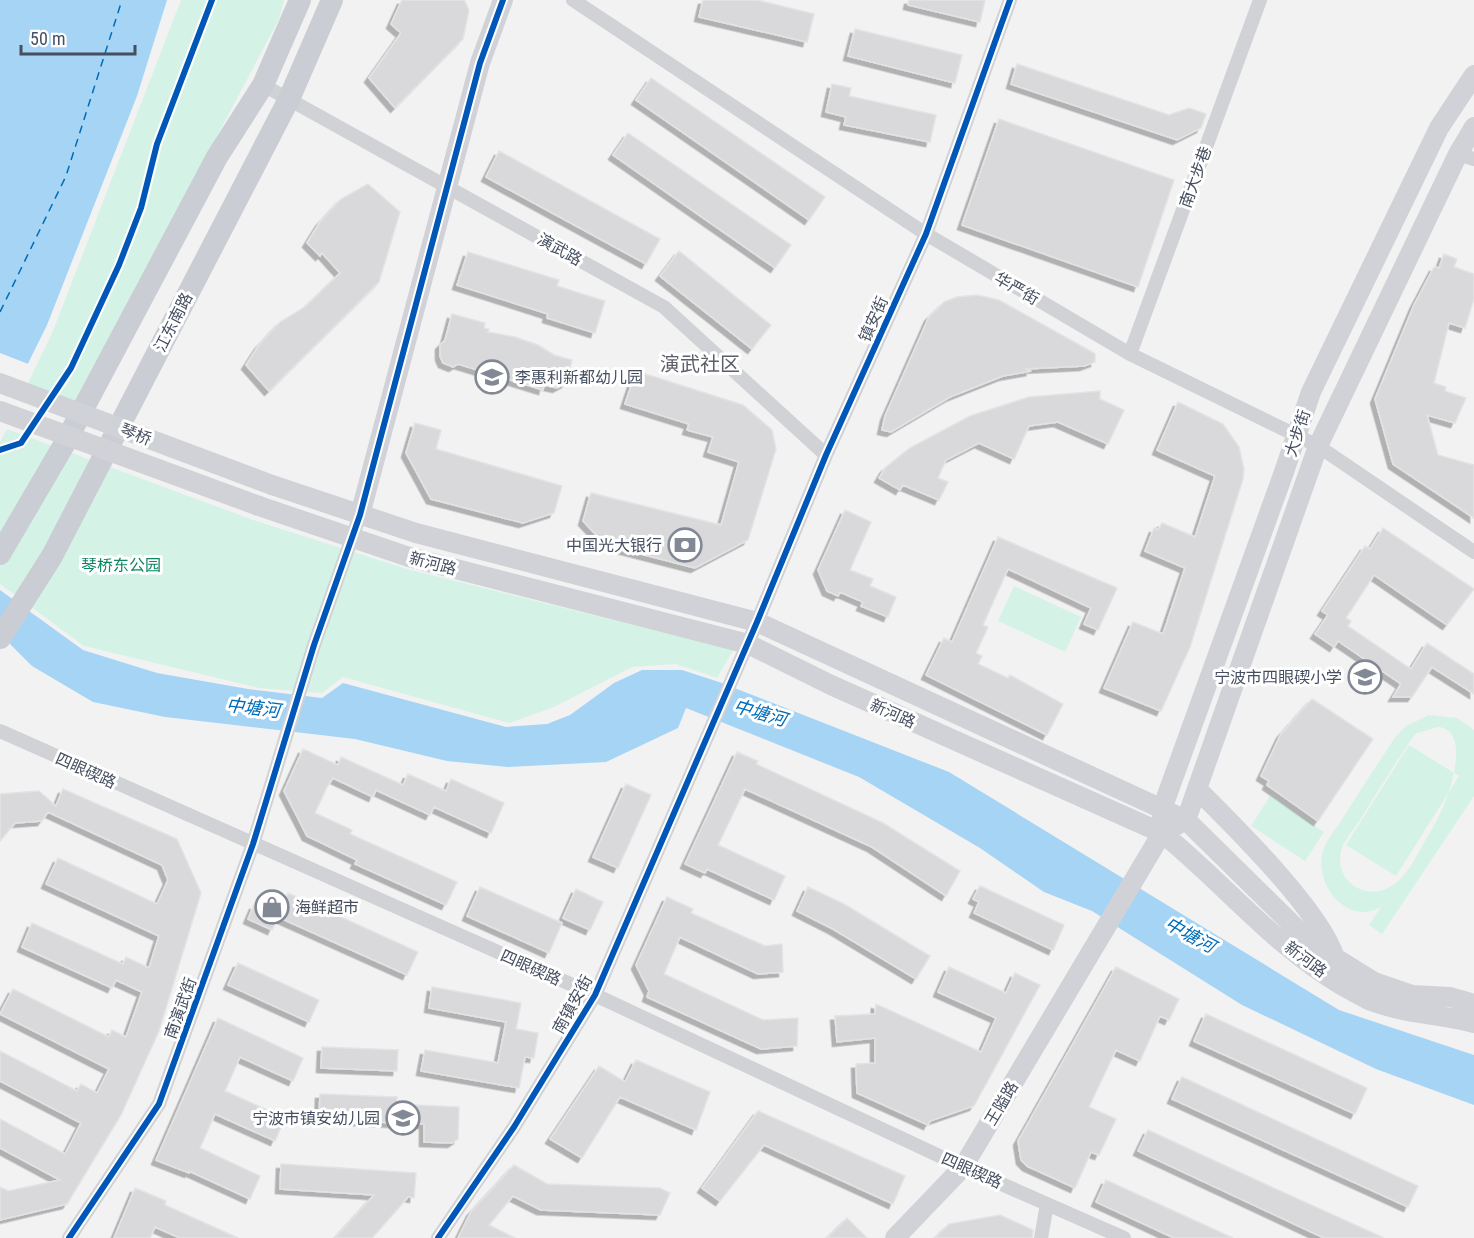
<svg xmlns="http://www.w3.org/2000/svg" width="1474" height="1238" font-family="'Roboto Condensed','Noto Sans SC',sans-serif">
<defs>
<filter id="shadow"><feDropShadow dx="-4.5" dy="4.5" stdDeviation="0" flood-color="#0004"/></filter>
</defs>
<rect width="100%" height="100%" fill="#f2f2f2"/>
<path fill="#d4f3e6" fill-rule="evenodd" d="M181,0H284L279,19L76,403L28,383L53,331Z
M7,429L256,521L407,569L733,650L717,678L676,664L632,667L554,707L509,723L343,677L322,693L259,688L84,646L0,584V442Z
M1014,586L1081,617L1065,652L998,621Z
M1429,715L1457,718L1474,730V796L1382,934L1369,925L1381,907C1347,926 1316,886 1322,855C1324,842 1336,829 1343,818C1360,791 1378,763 1396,736L1406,726ZM1437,727C1474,728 1449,802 1432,829C1421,846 1410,874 1393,885C1367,903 1334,882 1341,851C1344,840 1354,829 1360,820C1376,794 1392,768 1409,743L1415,734Z
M1409,745L1459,776L1396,876L1346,845Z
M1270,796L1324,832L1305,861L1251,826Z"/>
<path fill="#a5d4f5" d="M0,0H167L137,96L47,325L0,420Z
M0,590L83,650L157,673L248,689L322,698L343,683L506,727L547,724L570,715L614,683L642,670H682L719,682L949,772L1339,1010L1474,1055V1105L1376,1069L1242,1005L1092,911L1044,892L980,848L859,777L686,708L678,728L606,762L508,767L447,761L355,739L165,717L93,702L32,666L0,634Z"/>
<path fill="#f2f2f2" d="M0,353L31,365L0,423Z"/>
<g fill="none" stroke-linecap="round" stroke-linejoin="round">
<path stroke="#006dba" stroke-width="1.5" stroke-dasharray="8 6" stroke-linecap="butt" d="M0,312L66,176L122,0"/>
</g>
<path fill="#d9d9dc" stroke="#e3e3e5" stroke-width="1.5" filter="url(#shadow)" d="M402,0H464L469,10L463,39L395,108L369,78L401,33L391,24Z
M703,0H757L814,14L807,42L699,17Z
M909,0H985L980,22L908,5Z
M855,29L962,55L955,83L848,56Z
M1017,64L1169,115L1189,108L1206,114L1201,128L1177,140L1011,84Z
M651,78L825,197L809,220L636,100Z
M832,84L851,88L849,96L936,115L930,142L844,125L846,117L826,112Z
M999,119L1174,180L1138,287L962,225Z
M628,133L791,245L775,268L613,155Z
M499,151L660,239L646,264L486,177Z
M368,184L400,212L379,282L269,391L246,365L259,345L280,322L305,307L340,273L322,253L320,256L307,243L320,222L341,199Z
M679,251L771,325L752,349L660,276Z
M468,252L559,280L557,286L605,301L595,333L547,318L548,314L457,285Z
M1444,254L1457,259L1454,267L1474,274V299L1465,328L1449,323L1434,383L1446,387L1445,391L1466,398L1455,423L1427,415L1438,455L1474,465V518L1393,464L1375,399L1414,305L1434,267L1439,268Z
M977,295L999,300L1092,352L1095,354V362L1084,366L1025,369L1031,371L1003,376L950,397L891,432L882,430L885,416L929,317L944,302L957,297Z
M452,314L485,323L484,328L489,329L488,332L515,337L538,345L554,355L572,360L566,383L557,388L544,385L543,390L458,364L453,367L443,363L440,356V345L445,340Z
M636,371L743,405L772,430L776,449L748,540L695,568L606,545L583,521L591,493L721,525L739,462L708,452L713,437L687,430L689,424L625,404Z
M1100,391V399L1124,410L1108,444L1058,422L1029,426L1014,459L979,443L946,460L938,478L948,482L939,500L903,485L900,490L879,478L885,468L910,448L970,416L1029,397Z
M1178,402L1223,424L1239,447L1244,469L1243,479L1190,647L1161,711L1104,688L1133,622L1163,634L1185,568L1145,551L1154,528L1158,530L1162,523L1195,537L1215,476L1157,450Z
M415,423L441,430L436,449L562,486L554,513L523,523L431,499L406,453Z
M845,510L871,522L850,570L873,579L870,586L896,597L888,617L861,606L863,602L840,592L838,596L827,591L818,570Z
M1383,528L1474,589L1447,625L1374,575L1346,618L1351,621L1348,626L1411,669L1427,643L1474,674V694L1432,667L1412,697H1393L1401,684L1338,641L1334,647L1315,634L1328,615L1322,611L1365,546L1370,549Z
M998,537L1117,588L1098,630L1084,624L1091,608L1008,569L983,625L988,627L976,653L982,656L978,664L1008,678L1010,675L1063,704L1047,735L926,675L944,638L952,642Z
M1312,699L1373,739L1318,821L1267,785L1269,781L1261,776L1281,734Z
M303,749L338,765L341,757L403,785L408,774L446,791L451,779L504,803L491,833L434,807L430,815L376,790L373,797L333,778L327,787L315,813L352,830L350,834L457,882L446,905L355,864L357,860L307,836L284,791Z
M737,752L758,761L756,764L883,823L960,871L946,896L872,847L745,789L718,845L785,876L774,900L707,869L705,873L685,864Z
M626,784L651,795L618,868L593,857Z
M63,789L177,839L201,893L159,1031L121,1115L67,1204L0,1220V1187L8,1191L60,1180L0,1148V1119L65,1154L81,1123L0,1081V1051L77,1091L81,1084L97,1093L109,1069L0,1014L13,989L109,1037L112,1030L126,1037L142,992L116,980L112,988L22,947L32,923L123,964L126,957L149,968L159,936L46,884L58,858L157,904L168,880L162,865L48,812L42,821L15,823L0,841V794L39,791L56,806Z
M980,886L1064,925L1053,950L974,913L979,902L973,899Z
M480,887L562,923L549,953L467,916Z
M808,887L844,904L930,956L916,979L833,929L797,911Z
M576,889L603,902L590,930L563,918Z
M288,893L418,952L407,975L278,917L272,930L248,919L254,905L265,910L271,898L283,903Z
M667,897L693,909L691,913L765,946L782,944L783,972L758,974L680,937L664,974L763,1020L798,1018L797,1046L761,1049L647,997L649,991L636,965Z
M238,963L319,1000L309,1022L228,985Z
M949,967L1006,993L1015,973L1040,985L974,1106L930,1121L928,1125L857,1093L856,1064L875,1063V1038L837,1042L835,1016L875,1014L876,1004L981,1052L996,1018L938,992Z
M1116,967L1179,999L1169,1020L1160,1016L1140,1061L1116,1050L1089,1107L1116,1119L1099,1155L1091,1152L1075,1188L1027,1166L1021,1160L1018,1141Z
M432,987L521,1003L516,1029L538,1033L534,1058L525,1057L519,1088L421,1071L425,1050L498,1063L506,1022L429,1008Z
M1206,1014L1367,1088L1355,1114L1194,1041Z
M218,1018L303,1058L293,1081L240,1057L225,1091L285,1118L275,1141L215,1114L200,1148L260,1176L250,1199L189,1171V1173L156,1160Z
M322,1047L398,1050L397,1071L321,1068Z
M636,1060L710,1092L696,1130L620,1097L582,1158L550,1139L599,1066L625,1082Z
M1182,1077L1418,1186L1408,1207L1172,1099Z
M320,1094L397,1097L396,1123L319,1119Z
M414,1105L459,1107L458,1139L452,1143L424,1142V1124L411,1123Z
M758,1111L905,1176L893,1204L764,1145L720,1201L702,1188Z
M1148,1130L1265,1184L1384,1238H1324L1138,1151Z
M281,1164L416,1173L414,1198L408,1197L372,1238H335L374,1195L280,1189Z
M514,1165L547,1184L660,1188L670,1193L660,1215L541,1210L513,1196L489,1225L515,1238H458L471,1212Z
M1106,1180L1233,1238H1174L1096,1202Z
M135,1188L166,1201L165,1205L238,1238H180L155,1227L150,1238H114Z
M1000,1215L1033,1230L1032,1238H935L949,1224Z
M847,1218L867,1238H827Z"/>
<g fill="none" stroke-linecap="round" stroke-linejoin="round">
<path stroke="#d0d2d5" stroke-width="14" d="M573,0L926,234L1130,354L1318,446L1474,552
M263,85L664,307L826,455
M1458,154L1474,159
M1130,354L1260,0
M0,731L595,995L963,1167L1124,1238
M69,1238L159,1104L253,844L314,645L360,515
M438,1238L514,1127L595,995L757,622L826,455L926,234L1010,0
M1041,1238L1047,1204"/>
<path stroke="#d0d2d7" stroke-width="20" d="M272,485L416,533L757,622L1186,820L1310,942L1374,982L1412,995L1450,997L1474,1004
M259,506L409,557L748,644L831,685L1162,833C1224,883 1274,946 1343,986C1352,991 1362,997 1371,1001C1405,1014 1440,1014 1474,1023
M360,515L480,63L503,0
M1197,789C1233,825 1321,911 1335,958
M1175,826L1186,820L1318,446L1458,154L1474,127
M895,1238L963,1167L1162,833V809L1284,472L1311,392L1439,128L1474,75"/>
<path stroke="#cacdd3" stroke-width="22" d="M0,554L65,443L217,157L263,85L300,0
M0,638L52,556L289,99L332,0"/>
<path stroke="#d0d2d7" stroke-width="20" d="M0,383L272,485
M0,411L259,506"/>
<g stroke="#fff" stroke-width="10">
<path id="cycleway" d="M0,450L21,443L71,368L119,265L141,208L157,144L212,0
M69,1238L159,1104L253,844L314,645L360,515L480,63L503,0
M438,1238L514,1127L595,995L757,622L826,455L926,234L1010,0"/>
</g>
<use href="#cycleway" stroke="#0057b8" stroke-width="6"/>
</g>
<defs>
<g id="school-ring" transform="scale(1.725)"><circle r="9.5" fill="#fff" stroke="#828894" stroke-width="1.5"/><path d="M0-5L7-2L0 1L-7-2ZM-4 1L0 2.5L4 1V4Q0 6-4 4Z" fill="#828894"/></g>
<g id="bank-ring" transform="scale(1.725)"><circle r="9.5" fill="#fff" stroke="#828894" stroke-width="1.5"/><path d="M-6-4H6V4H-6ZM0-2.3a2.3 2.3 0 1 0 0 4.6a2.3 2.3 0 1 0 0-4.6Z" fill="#828894"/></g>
<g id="shop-ring" transform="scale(1.725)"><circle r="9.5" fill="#fff" stroke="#828894" stroke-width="1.5"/><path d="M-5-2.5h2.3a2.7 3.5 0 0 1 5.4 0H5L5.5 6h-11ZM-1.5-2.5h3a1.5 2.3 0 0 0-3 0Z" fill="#828894"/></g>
</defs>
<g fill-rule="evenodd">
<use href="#school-ring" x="492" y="377"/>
<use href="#bank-ring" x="685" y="545"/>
<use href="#school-ring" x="1365" y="677"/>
<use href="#shop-ring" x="272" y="907"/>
<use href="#school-ring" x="403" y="1118"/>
</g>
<g text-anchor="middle" stroke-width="6" stroke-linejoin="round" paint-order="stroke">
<g font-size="16" fill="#464f61" stroke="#fff">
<text transform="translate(1195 177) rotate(-70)" y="6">南大步巷</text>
<text transform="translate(560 249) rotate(29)" y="6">演武路</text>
<text transform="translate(1017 288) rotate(30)" y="6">华严街</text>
<text transform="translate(873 319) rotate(-66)" y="6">镇安街</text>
<text transform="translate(173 322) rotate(-63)" y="6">江东南路</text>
<text transform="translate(1297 433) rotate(-72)" y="6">大步街</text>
<text transform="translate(136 434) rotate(21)" y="6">琴桥</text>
<text transform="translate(433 563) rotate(15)" y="6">新河路</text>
<text transform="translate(893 713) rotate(24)" y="6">新河路</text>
<text transform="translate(86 770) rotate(24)" y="6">四眼碶路</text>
<text transform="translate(1306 959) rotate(37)" y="6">新河路</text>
<text transform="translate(531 967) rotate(24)" y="6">四眼碶路</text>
<text transform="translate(572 1004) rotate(-61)" y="6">南镇安街</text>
<text transform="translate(180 1008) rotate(-70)" y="6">南演武街</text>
<text transform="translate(1001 1103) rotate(-59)" y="6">王隘路</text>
<text transform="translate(972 1170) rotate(24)" y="6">四眼碶路</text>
</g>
<g font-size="16" fill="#464f61" stroke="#fff" text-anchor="end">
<text x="515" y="383" text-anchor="start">李惠利新都幼儿园</text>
<text x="662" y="551">中国光大银行</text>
<text x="1342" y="683">宁波市四眼碶小学</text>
<text x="295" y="913" text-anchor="start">海鲜超市</text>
<text x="380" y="1124">宁波市镇安幼儿园</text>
</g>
<g font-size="16" fill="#0d8662" stroke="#fff">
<text x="121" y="571">琴桥东公园</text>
</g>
<g font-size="18" font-style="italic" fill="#006dba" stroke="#fff">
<text transform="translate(253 708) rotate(7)" y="6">中塘河</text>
<text transform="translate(760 713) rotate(16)" y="6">中塘河</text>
<text transform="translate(1190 935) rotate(29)" y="6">中塘河</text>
</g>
<g font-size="20" fill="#5c5f67" stroke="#fff">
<text x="700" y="371">演武社区</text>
</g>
</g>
<path d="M21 45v9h114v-9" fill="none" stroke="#464f61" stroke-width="3"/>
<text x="30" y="45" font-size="18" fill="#464f61" stroke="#ffffff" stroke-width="4.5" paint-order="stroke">50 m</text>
</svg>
